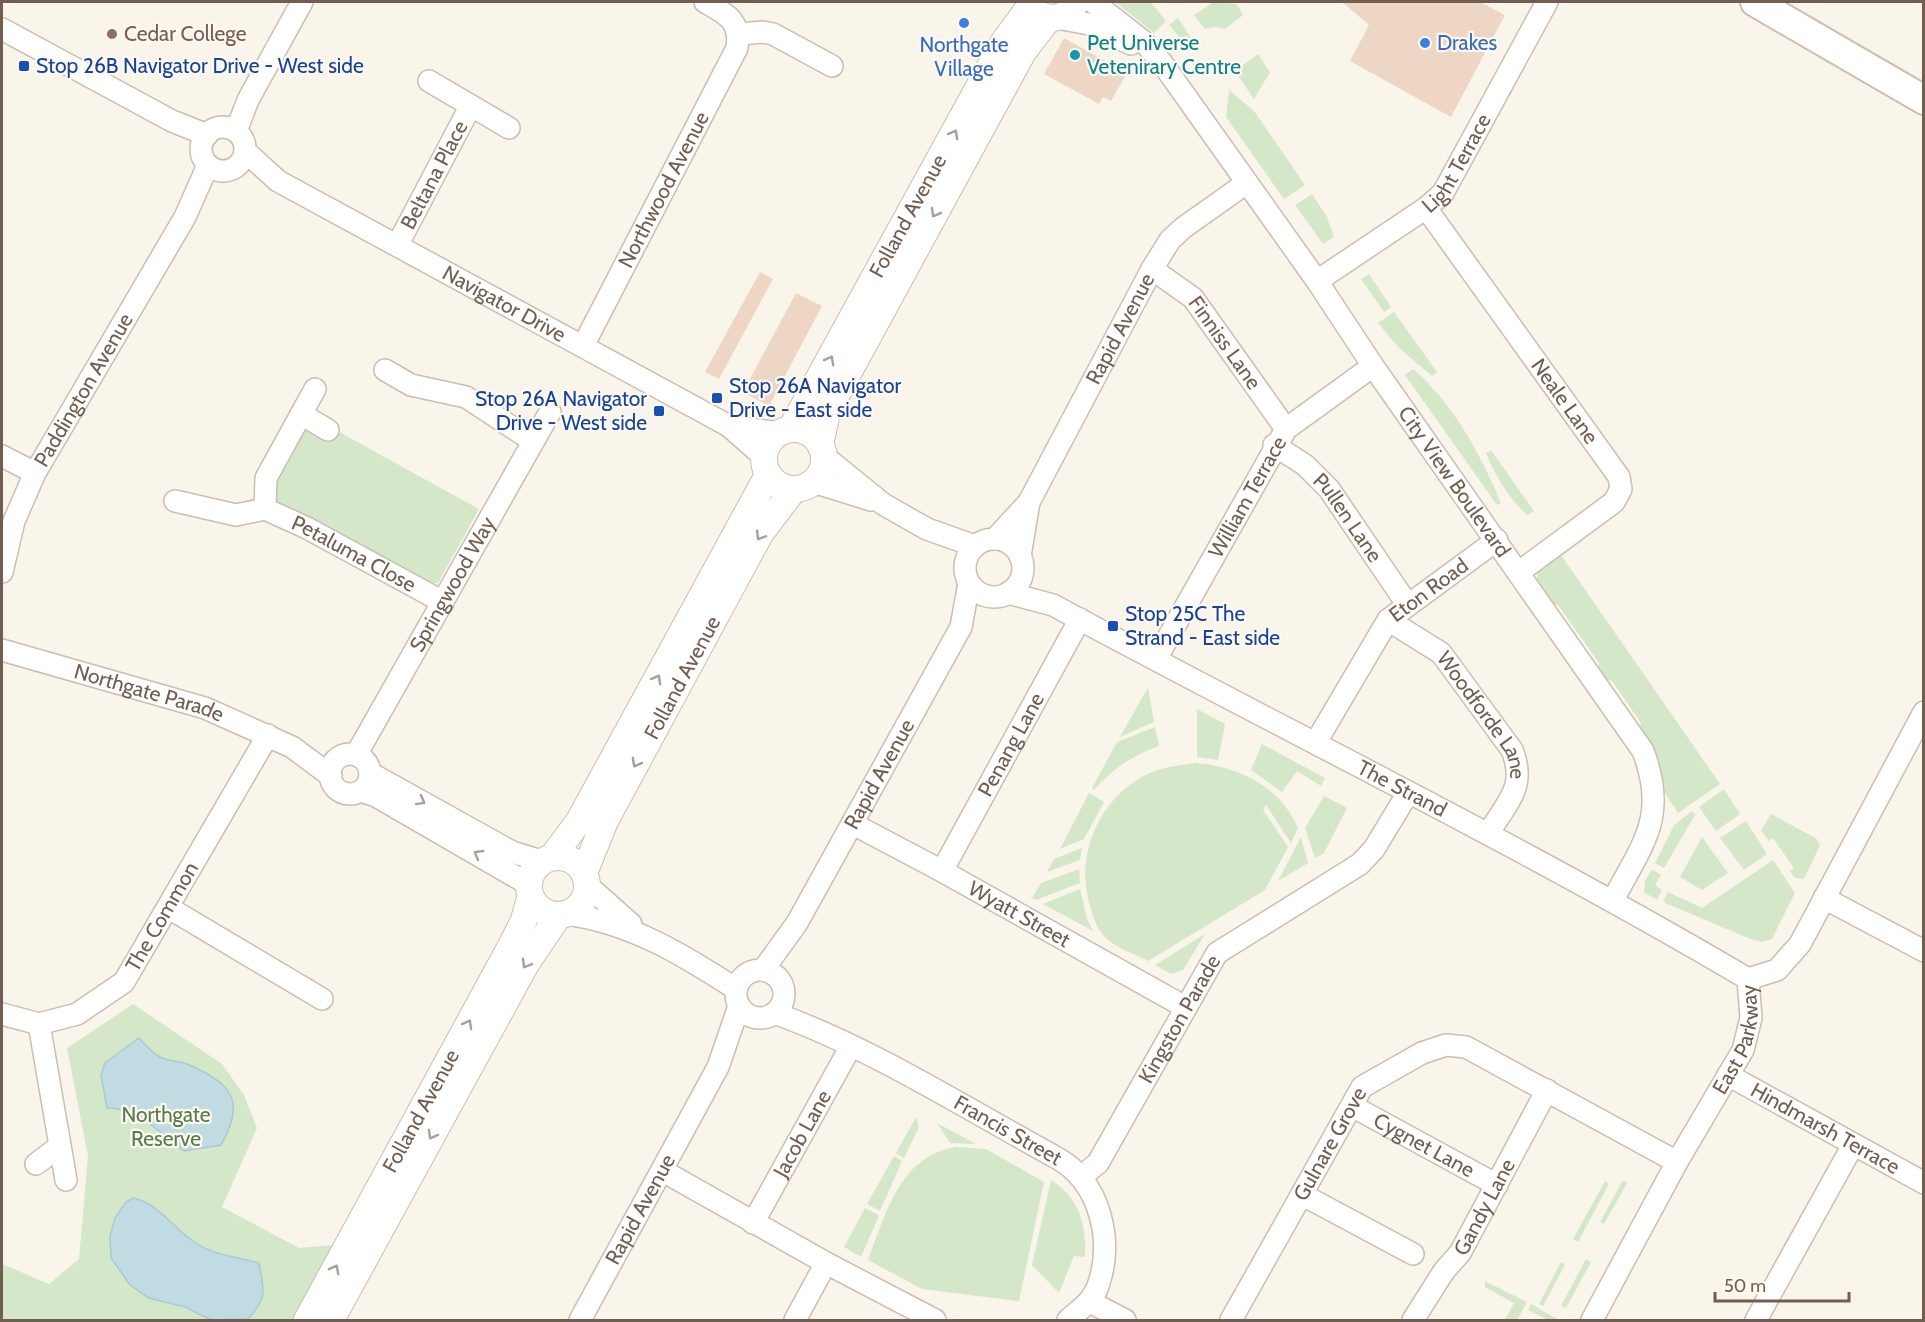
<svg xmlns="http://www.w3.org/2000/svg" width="1925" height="1322" font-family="Cabin,sans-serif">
<rect width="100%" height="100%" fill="#faf5ea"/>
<path fill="#d4e7c9" d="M1115,2H1151L1166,21L1154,33Z
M1214,2L1237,4L1243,15L1225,29L1216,27L1205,29L1194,15Z
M1178,18L1196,45L1195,50L1190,49L1169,25Z
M1258,54L1270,72L1254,99L1235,71Z
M1229,90L1254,111L1305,185L1284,199L1226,117Z
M1312,194L1327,217L1334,237L1323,244L1295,205Z
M1369,274L1391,307L1384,312L1361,279Z
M1394,312L1437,372L1432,376L1400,349L1378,323Z
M1413,369C1453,403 1481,455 1501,503L1497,505L1405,375Z
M302,428H332L479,509L438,583L418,584L279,510C259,480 285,453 302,428Z
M1491,450L1534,511L1527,515C1509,498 1495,476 1486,453Z
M1561,555L1720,784L1678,813L1665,793L1658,763L1640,733L1641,723L1612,681L1602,679L1598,673L1599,663L1558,605L1549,604L1536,583L1538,572Z
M1148,687L1154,722L1120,737Z
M1197,709L1225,724L1218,760L1197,757Z
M1155,727L1159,746C1133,755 1112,769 1094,790L1092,788L1117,742Z
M1262,744L1325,778L1321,786L1297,771L1282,792L1251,770Z
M1196,763C1238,766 1281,787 1298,828L1291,843L1266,805L1263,810L1288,847L1265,890L1148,961C1135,954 1113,947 1104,936C1095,927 1091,910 1088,898C1076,847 1105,790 1155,771C1168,766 1182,765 1196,763Z
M1724,789L1740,814L1716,831L1699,807Z
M1089,793L1104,802L1084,839L1060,849Z
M1324,796L1347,808L1324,853L1315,858L1305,828Z
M1692,811L1695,815L1664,868L1655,863L1674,825Z
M1771,814L1817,839L1820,845L1804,879L1795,878L1790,871L1794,868L1773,838L1769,841L1761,831Z
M1746,821L1767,854L1744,870L1720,838Z
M1301,837L1308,863L1278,881Z
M1702,837L1728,873L1702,890L1680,877Z
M1082,848L1080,860L1047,872L1054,859Z
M1773,860L1795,893L1772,939L1761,942L1748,938L1663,902L1668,892L1702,908Z
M1079,869L1080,883L1036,900L1032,898L1041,883Z
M1652,869L1661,875L1655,885L1662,890L1657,900L1644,892L1645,881Z
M1080,889L1087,919L1093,931L1043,904Z
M1205,934L1183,970L1171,974L1155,965Z
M133,1004L222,1064L244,1095L257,1128L222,1207L299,1248L342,1244L298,1320H2V1264L49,1284L79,1259L88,1156L67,1048Z
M916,1117L919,1127L904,1158L896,1153Z
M937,1123L976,1144L950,1143Z
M955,1147L986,1149L1044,1182L1019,1301L922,1289L868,1260C886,1214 899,1157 955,1147Z
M894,1156L902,1161L880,1211L867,1204Z
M1051,1180C1079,1197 1087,1226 1085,1257L1074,1256L1059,1293L1032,1265Z
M1623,1180L1627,1183L1604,1224L1600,1222Z
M1605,1181L1609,1184L1578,1242L1573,1239Z
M865,1208L879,1215L861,1257L844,1247Z
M1586,1259L1591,1262L1566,1308L1561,1306Z
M1561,1262L1565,1265L1543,1306L1539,1304Z
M1485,1281L1527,1302L1517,1320L1505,1319L1514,1303L1485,1287Z
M1531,1304L1559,1320H1548L1528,1310Z"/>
<path fill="#c0dbe2" stroke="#a7cad3" stroke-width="1.5" d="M139,1038C145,1044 152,1053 160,1057C168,1061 179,1061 187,1064C231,1083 247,1100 221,1145L184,1151C160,1134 139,1108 107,1108L101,1075L105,1063Z
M133,1198C158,1203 172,1227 193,1241C211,1255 237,1257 259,1263C264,1290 268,1298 248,1319L211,1320L185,1307L149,1298L130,1285L111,1258L110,1236L115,1218L126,1202Z"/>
<path fill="#edd6c4" d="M1342,2H1480L1505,15L1451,117L1350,61L1369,25Z
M1064,38L1127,73L1111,101L1103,97L1099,104L1044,74Z
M760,272L773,279L719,379L705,372Z
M796,293L822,306L769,406L743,392Z"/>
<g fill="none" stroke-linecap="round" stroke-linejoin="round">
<g stroke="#cbbdb1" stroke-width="24">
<g id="minor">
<path id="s1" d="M1093,2L1144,42L1162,63L1317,281L1373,366L1643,751C1668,817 1643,843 1613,900"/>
<path d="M1057,18L1089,24L1131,44"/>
<path d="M2,29L172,121L207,135"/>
<path d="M739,34L763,32L773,34L832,66"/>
<path d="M429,81L509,128"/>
<circle cx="223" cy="149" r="22"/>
<path d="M236,131L248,100L302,2"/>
<path id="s2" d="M245,151L278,181L729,426L764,457"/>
<path id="s3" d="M1426,208L1619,477L1621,489L1614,502L1519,572"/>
<path id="s4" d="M398,244L470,107"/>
<path id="s5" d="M1152,269L1193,298L1286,429"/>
<path id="s6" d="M1317,281L1426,208L1443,193L1547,2"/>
<path id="s7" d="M583,346L737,48C741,20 726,14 705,2"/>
<path d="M385,370L411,385L466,397L533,441"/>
<path id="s8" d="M315,389L266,478L265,509L307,528L443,602"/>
<path d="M301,414L328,430"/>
<path d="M729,426L780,433"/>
<path id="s9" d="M1274,445L1305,465L1329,489L1407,604"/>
<path d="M2,456L35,473"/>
<path d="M824,456L883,504L927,529L975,546"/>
<path d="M813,482L871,500"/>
<path d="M175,501L236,515L265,509"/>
<path id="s10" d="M995,539L1029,502L1152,269L1170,240L1183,228L1245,184"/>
<circle cx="994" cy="568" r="29"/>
<path d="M1020,556L1029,502"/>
<path id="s11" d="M2,572L14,521L35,473L185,217L208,165"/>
<path id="s12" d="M1008,593L1053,605C1284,730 1521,845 1748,979"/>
<path id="s13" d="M1388,620L1441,653L1512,750C1527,787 1507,802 1488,834"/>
<path id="s14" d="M2,650L205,708L292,747L331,776"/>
<path id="s15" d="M1156,659L1286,429L1373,366"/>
<path id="s16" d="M1316,742L1388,620L1497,540"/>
<circle cx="350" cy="774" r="20"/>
<path id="s17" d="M356,755L550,412"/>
<path d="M370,773L512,852L541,861"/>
<path d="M361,791L376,796L528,884"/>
<path id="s18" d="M853,824L942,871L1185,1007"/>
<path id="s19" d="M942,871L1080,619"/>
<path d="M587,885L631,924"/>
<path d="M1824,898L1924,951"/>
<path d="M169,908L322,999"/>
<path d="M567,914C631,923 682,954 736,989"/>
<path id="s20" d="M763,970L797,923L961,627L969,583"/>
<circle cx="760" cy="994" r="24"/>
<path id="s21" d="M774,1013C870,1047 967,1109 1057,1158C1100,1182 1114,1240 1098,1286C1093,1301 1079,1310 1068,1320"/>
<path id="s22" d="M2,1014L39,1024L77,1014L124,982L268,735"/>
<path d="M39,1024L66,1180"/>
<path id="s23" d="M1728,1075L1924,1183"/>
<path id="s24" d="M1352,1106L1497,1185"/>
<path d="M36,1164L60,1146"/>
<path d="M663,1171L826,1263L935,1320"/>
<path id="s25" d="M1082,1176L1098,1163L1217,953L1360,864L1374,849L1408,793"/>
<path d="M1303,1195L1413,1254"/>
<path id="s26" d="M753,1223L851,1046"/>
<path d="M1090,1302L1125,1320"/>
<path id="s27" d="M580,1320L718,1067L739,1006"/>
<path d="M795,1320L826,1263"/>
<path id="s28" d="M1231,1320L1362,1087L1422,1053L1446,1045L1466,1047L1677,1162"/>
<path id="s29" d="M1413,1320L1444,1271L1460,1253L1547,1090"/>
<path id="s30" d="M1592,1320L1677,1162L1743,1050L1751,1018L1748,979L1777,970L1800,944L1924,712"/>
<path d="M1756,1320L1853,1145"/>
</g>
</g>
<g stroke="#cbbdb1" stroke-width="28">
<g id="tertiary">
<path d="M1035,12C1051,22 1067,19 1076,2"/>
<path id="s31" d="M791,429L1003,43L1030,6"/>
<circle cx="794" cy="459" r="30"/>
<path d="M820,445L827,412L1023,52L1049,18"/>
<path d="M553,856L579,821L768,475"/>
<circle cx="558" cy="886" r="29"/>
<path id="s32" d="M584,873L605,821L760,534L794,489"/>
<path id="s33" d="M307,1320L511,946L524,920L530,898"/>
<path d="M331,1320L526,964L559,915"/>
</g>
</g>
<g stroke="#cebeaf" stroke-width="32">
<path id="secondary" d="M1755,2L1924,100"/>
</g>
<use href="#minor" stroke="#fff" stroke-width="21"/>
<use href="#tertiary" stroke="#fff" stroke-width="26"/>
<use href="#secondary" stroke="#fff" stroke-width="28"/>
</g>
<defs><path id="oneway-chevron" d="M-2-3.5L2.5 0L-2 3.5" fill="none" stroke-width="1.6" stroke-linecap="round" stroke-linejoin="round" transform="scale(1.5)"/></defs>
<g stroke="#aa9e96">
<use href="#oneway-chevron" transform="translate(954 134) rotate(-61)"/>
<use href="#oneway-chevron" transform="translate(935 213) rotate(119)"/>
<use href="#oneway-chevron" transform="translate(830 360) rotate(-61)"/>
<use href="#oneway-chevron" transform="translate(760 536) rotate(122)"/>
<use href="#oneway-chevron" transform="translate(657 679) rotate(-61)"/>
<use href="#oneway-chevron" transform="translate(636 763) rotate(119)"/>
<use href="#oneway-chevron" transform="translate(421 801) rotate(29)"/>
<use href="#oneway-chevron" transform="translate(478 854) rotate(-150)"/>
<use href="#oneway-chevron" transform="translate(526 964) rotate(120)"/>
<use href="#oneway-chevron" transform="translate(468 1024) rotate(-61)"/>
<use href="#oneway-chevron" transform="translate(432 1135) rotate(119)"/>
<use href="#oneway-chevron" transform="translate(335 1269) rotate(-62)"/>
</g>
<g fill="#3f7fe0" stroke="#fdf9f0" stroke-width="2">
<circle cx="964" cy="23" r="6"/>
<circle cx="1425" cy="43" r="6"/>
</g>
<circle fill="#8d6e63" stroke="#fdf9f0" stroke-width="2" cx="112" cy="34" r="6"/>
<circle fill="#0f9aa8" stroke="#fdf9f0" stroke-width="2" cx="1075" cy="55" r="6"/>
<g fill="#1a4fb4" stroke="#fdf9f0" stroke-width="2">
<rect x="18" y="60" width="12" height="12" rx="3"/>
<rect x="711" y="392" width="12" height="12" rx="3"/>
<rect x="653" y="405" width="12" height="12" rx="3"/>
<rect x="1107" y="620" width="12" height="12" rx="3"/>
</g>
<g text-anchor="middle" stroke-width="4.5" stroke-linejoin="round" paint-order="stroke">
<g font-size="21" fill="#785e54" stroke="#fdf9f0" text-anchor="start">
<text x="124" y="41">Cedar College</text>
</g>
<g font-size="21" fill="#0d838f" stroke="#fdf9f0" text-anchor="start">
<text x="1087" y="50">Pet Universe<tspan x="1087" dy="24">Vetenirary Centre</tspan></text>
</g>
<g font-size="21" fill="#366cbe" stroke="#fdf9f0" text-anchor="start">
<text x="1437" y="50">Drakes</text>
<text x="964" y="52" text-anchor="middle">Northgate<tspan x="964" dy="24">Village</tspan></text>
</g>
<g font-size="21" fill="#164399" stroke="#fdf9f0" text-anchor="start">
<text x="36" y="73">Stop 26B Navigator Drive - West side</text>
<text x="729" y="393">Stop 26A Navigator<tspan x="729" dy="24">Drive - East side</tspan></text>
<text x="647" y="406" text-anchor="end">Stop 26A Navigator<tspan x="647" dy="24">Drive - West side</tspan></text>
<text x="1125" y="621">Stop 25C The<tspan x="1125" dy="24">Strand - East side</tspan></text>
</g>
<g font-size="21" fill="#725e50" stroke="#fdf9f0">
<text dy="7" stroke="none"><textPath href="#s6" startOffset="186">Light Terrace</textPath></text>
<text dy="7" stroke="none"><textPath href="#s4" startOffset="78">Beltana Place</textPath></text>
<text dy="7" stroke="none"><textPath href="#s7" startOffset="176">Northwood Avenue</textPath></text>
<text dy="7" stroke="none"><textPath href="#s31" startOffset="243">Folland Avenue</textPath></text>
<text dy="7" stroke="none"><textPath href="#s2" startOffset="302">Navigator Drive</textPath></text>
<text dy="7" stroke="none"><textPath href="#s10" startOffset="246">Rapid Avenue</textPath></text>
<text dy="7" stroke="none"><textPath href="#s5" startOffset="105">Finniss Lane</textPath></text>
<text dy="7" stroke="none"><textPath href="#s11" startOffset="201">Paddington Avenue</textPath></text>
<text dy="7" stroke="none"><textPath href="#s3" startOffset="238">Neale Lane</textPath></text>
<text dy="7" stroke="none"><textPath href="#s1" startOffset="603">City View Boulevard</textPath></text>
<text dy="7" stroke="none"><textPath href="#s15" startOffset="186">William Terrace</textPath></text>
<text dy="7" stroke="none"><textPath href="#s9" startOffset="105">Pullen Lane</textPath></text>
<text dy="7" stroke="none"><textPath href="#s8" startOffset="232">Petaluma Close</textPath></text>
<text dy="7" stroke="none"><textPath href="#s17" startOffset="196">Springwood Way</textPath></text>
<text dy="7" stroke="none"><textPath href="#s16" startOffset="192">Eton Road</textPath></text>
<text dy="7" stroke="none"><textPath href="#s32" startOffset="219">Folland Avenue</textPath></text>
<text dy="7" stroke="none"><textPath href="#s14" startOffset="153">Northgate Parade</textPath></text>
<text dy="7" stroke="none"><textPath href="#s13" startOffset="138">Woodforde Lane</textPath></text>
<text dy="7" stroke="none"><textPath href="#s19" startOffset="144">Penang Lane</textPath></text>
<text dy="7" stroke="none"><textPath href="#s20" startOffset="228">Rapid Avenue</textPath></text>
<text dy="7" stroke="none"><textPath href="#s12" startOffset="441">The Strand</textPath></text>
<text dy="7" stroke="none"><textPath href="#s18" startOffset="189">Wyatt Street</textPath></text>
<text dy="7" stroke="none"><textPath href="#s22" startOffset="210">The Common</textPath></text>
<text dy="7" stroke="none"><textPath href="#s25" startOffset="186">Kingston Parade</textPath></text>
<text dy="7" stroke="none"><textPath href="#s30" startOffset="318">East Parkway</textPath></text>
<text dy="7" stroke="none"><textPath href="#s33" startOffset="238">Folland Avenue</textPath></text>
<text dy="7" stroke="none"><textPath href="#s23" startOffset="111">Hindmarsh Terrace</textPath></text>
<text dy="7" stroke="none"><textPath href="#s21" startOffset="262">Francis Street</textPath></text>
<text dy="7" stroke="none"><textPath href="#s26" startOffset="102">Jacob Lane</textPath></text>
<text dy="7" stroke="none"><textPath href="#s28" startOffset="202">Gulnare Grove</textPath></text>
<text dy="7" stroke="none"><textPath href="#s24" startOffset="82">Cygnet Lane</textPath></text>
<text dy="7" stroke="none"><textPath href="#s29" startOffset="134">Gandy Lane</textPath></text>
<text dy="7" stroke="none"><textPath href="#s27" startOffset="126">Rapid Avenue</textPath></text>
</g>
<g font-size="21" fill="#587c4c" stroke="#fdf9f0">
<text x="166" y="1122">Northgate<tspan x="166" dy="24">Reserve</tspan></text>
</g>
</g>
<rect width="1925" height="1322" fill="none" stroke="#725e50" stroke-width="6"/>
<path d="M1715 1292v9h134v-9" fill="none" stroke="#725e50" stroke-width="3"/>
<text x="1724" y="1292" font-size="18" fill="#725e50" stroke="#fdf9f0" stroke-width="4.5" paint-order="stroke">50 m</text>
</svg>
